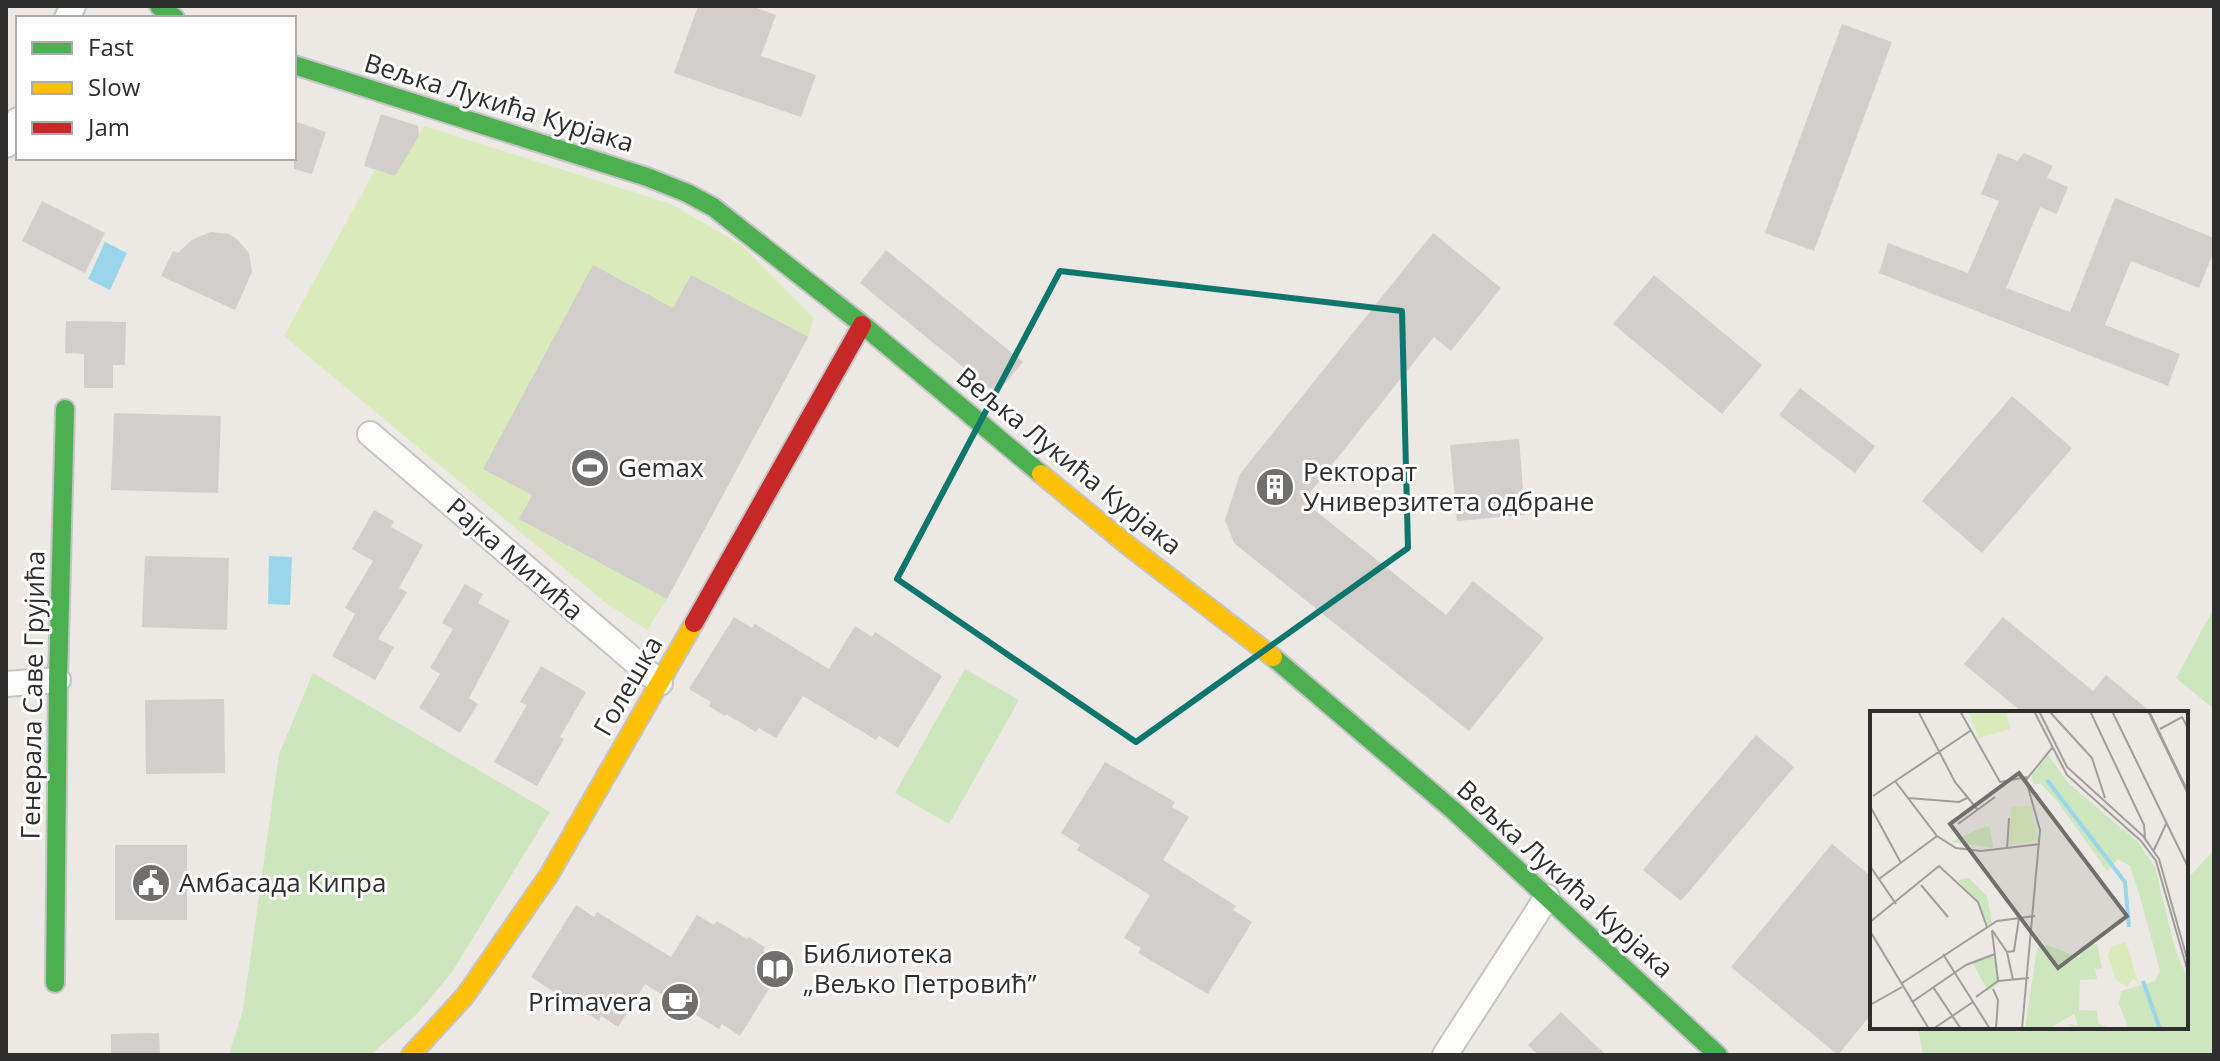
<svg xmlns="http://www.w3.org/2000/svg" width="2220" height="1061" font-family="'Open Sans',sans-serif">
<rect width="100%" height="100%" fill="#ece8e4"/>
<path fill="#cee6be" d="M2214,608V709L2176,678Z
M965,669L1019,700L949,824L895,793Z
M313,673L550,812L452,972L418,1013L370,1055H229L243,1010L279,754Z
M2214,850V1055H1923L1918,1027H2186V880Z"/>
<path fill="#d9eabb" d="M424,126L671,204L740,244L814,318L808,337L667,599L647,630L606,603L284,336L375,170L395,176Z"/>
<path fill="#99d6ec" d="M105,242L127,253L110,290L88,279Z
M269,556L292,557L290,605L268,604Z"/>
<path fill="#d1cecb" d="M698,6H751L776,15L761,56L816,75L801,117L674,73Z
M1842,24L1892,42L1814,251L1765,233Z
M381,114L418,126L419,136L395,176L364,166Z
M294,121L326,132L312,174L294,169Z
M1998,153L2017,161L2024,153L2053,166L2047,178L2068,187L2057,214L2040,207L2006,288L2070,312L2115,198L2214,238V251L2199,288L2131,261L2105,325L2180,354L2168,386L1879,273L1888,243L1968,273L1999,201L1981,194Z
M42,201L105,233L85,273L22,241Z
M211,232L229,234L237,239L249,253L252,272L235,310L161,276L173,251L178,253L193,239Z
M1433,233L1501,288L1451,351L1434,337L1303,501L1446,615L1473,581L1544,638L1469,731L1234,543L1225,520L1240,474Z
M886,250L1023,362L996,394L860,283Z
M593,265L673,308L691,275L808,337L667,599L519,519L532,495L483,469Z
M1654,275L1762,365L1722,414L1613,324Z
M66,321L126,322L125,365H113V388H84V354L65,353Z
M1800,388L1875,446L1855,473L1779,415Z
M2012,396L2072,448L1982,553L1922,501Z
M114,413L221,416L218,493L111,490Z
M1519,439L1525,515L1457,521L1450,445Z
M374,510L394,521L391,527L423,545L399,588L407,592L378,639L394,647L375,680L332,656L355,614L345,608L373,561L352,549Z
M145,556L229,558L227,630L142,627Z
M465,584L483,594L478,603L510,621L469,698L478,704L460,733L419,708L440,674L430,668L453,629L442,623Z
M734,617L752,628L755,624L829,669L855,626L872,637L875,632L942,676L898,748L879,736L876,740L803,696L776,738L759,728L756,732L726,714L725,716L709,706L711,702L689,689Z
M2003,617L2093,691L2106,675L2152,713H2023L1964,664Z
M541,666L586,692L560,737L564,739L537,786L494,762L527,705L520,702Z
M224,699L225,773L146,774L145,700Z
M1756,735L1794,767L1681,901L1643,870Z
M1105,762L1175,802L1172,807L1189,817L1163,860L1236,906L1233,910L1252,922L1208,994L1138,953L1141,948L1124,938L1150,895L1077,850L1080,845L1061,833Z
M1832,844L1872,877V1013L1838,1055L1731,967Z
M115,845H187V920H115Z
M576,905L594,917L597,912L671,957L697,915L714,925L717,921L747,939L749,937L765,947L763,951L784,964L740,1036L722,1024L719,1029L645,984L618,1027L601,1016L599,1021L531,977Z
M1561,1012L1606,1055H1538L1528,1045Z
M159,1033L160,1055H111V1034Z"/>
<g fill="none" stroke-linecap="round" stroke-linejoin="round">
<g stroke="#c5c4c5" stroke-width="28">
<path id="street" d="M67,18L73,6
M6,145L18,120
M370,434L660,683
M6,684L58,680
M1445,1055L1547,897"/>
</g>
<g stroke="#c5c4c5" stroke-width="22">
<path id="fast" d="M159,6L175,18
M294,65L647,177L687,193L713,207L863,325L1041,474
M1273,657L1454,811L1718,1055
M55,983L58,680L65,409"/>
</g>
<g stroke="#c5c4c5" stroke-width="22">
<path id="slow" d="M1041,474L1130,547L1273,657
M411,1055L465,996L549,875L694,623"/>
</g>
<g stroke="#c5c4c5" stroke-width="22">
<path id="jam" d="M694,623L862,325"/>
</g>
<use href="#street" stroke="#fcfcfb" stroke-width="24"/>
<use href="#fast" stroke="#4caf50" stroke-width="18"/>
<use href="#slow" stroke="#ffc107" stroke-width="18"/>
<use href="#jam" stroke="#c62828" stroke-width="18"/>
</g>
<path fill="none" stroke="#0f766e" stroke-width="6" stroke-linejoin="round" d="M1060,271L1402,311L1408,548L1136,742L897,579Z"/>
<defs>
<g id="stadium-disc" transform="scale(2)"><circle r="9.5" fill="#706f6e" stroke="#fff"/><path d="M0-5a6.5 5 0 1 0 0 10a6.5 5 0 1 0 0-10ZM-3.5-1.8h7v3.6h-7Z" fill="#fff"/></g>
<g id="building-disc" transform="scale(2)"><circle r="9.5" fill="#706f6e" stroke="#fff"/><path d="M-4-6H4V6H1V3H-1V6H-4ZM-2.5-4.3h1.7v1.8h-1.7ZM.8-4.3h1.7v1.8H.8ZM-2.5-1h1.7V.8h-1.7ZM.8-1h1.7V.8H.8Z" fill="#fff"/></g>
<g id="civic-disc" transform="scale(2)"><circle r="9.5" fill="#706f6e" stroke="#fff"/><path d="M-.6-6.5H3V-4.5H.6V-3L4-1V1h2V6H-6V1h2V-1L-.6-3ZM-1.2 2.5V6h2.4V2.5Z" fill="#fff"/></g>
<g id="library-disc" transform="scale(2)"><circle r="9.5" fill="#706f6e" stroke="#fff"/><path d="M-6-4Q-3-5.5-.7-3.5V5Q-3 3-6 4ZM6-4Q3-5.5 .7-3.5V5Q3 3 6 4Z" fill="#fff"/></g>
<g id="cafe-disc" transform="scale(2)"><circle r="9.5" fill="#706f6e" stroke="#fff"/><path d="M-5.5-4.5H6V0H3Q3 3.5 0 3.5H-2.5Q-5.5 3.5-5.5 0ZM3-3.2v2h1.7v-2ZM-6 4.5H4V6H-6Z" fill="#fff"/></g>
</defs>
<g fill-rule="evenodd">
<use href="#stadium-disc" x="590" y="468"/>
<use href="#building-disc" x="1275" y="487"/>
<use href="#civic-disc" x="151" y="883"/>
<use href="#library-disc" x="775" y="969"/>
<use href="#cafe-disc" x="680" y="1002"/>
</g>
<g text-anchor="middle" stroke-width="6" stroke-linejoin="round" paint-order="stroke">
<g font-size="26" fill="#2e2e2e" stroke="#fff">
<text transform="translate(499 103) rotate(17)" y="9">Вељка Лукића Курјака</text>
<text transform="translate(1069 461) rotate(39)" y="9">Вељка Лукића Курјака</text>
<text transform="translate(515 559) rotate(41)" y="9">Рајка Митића</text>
<text transform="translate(628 686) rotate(-60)" y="9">Голешка</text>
<text transform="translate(33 695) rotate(-89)" y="9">Генерала Саве Грујића</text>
<text transform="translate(1565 879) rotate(42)" y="9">Вељка Лукића Курјака</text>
</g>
<g font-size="26" fill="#2e2e2e" stroke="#fff" text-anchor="start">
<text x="618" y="477">Gemax</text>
<text x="1303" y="481">Ректорат<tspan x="1303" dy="30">Универзитета одбране</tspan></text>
<text x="179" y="892">Амбасада Кипра</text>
<text x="803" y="963">Библиотека<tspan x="803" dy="30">„Вељко Петровић”</tspan></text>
<text x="652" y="1011" text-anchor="end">Primavera</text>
</g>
</g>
<g transform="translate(1870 711)">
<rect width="318" height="318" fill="#ece8e4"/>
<path d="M178,44L199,73L268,131L285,156L306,241L318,268V318L258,316L249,293L251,280L285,270L290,260L271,189L260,155L248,148L237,160L188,91L171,73H163L162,64ZM120,115L123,137L82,131L113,116ZM99,167L117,185L122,211L116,214L110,194L87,169ZM227,233L232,257L225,258L227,268L210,269L209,299L227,300L228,312L241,318H206L197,313L208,314L204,303L178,318H155L167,237L177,234L210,247L211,235ZM125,243L128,273L118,280L102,251Z" fill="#cee6be"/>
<path d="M99,0H136L140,18L108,27ZM161,95L168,130L139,134L141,96ZM256,231L268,271L263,268L257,276L246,269L238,245L241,236Z" fill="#d9eabb"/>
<path fill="none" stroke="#99d6ec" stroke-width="4" d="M177,69L255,171L259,216M273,270L290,318"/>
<path fill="none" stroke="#a09e9b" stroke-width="2" d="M48,0L85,71L107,98M90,0L130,71L157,66M164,0L197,64L271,130L286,150L318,261M169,0L197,56L273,125L289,148L318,251M179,0L222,47L235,87M220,0L274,114L275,127M242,0L318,156M278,0L318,83M279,0L318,81M290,18L312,6L318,17M25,70L67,125L86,137L111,140L170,133M3,85L100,20M38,87L89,91L97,87M0,95L31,152M88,113L125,86M137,138L139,107M284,139L296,113M0,155L26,193M9,168L67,125M51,174L78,206M0,211L69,155L108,191L117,216M122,219L137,241L144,240L149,207M0,220L59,318M122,220L128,270M137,241L143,269M73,243L120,318M32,272L127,210L165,205M63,276L91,318M123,278L128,289L126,318M106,286L128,270L159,267M42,291L96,254L125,243M0,294L32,276M63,318L103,291M152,318L170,119L156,69L182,37"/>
<path fill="#706f6e" fill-opacity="0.15" stroke="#706f6e" stroke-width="4" d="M149,62L257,205L188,257L80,113Z"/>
<rect width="318" height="318" fill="none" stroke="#2e2e2e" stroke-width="4"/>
</g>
<rect width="2220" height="1061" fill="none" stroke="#2e2e2e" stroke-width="16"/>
<rect x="16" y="16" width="280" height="144" fill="#ffffff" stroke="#ababab" stroke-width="2"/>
<rect x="32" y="42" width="40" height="12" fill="#4caf50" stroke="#ababab" stroke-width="2"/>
<text x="88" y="56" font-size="24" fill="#2e2e2e">Fast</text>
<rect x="32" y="82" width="40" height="12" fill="#ffc107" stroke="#ababab" stroke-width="2"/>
<text x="88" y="96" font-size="24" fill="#2e2e2e">Slow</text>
<rect x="32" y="122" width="40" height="12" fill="#c62828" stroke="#ababab" stroke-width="2"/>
<text x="88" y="136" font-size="24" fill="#2e2e2e">Jam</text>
</svg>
